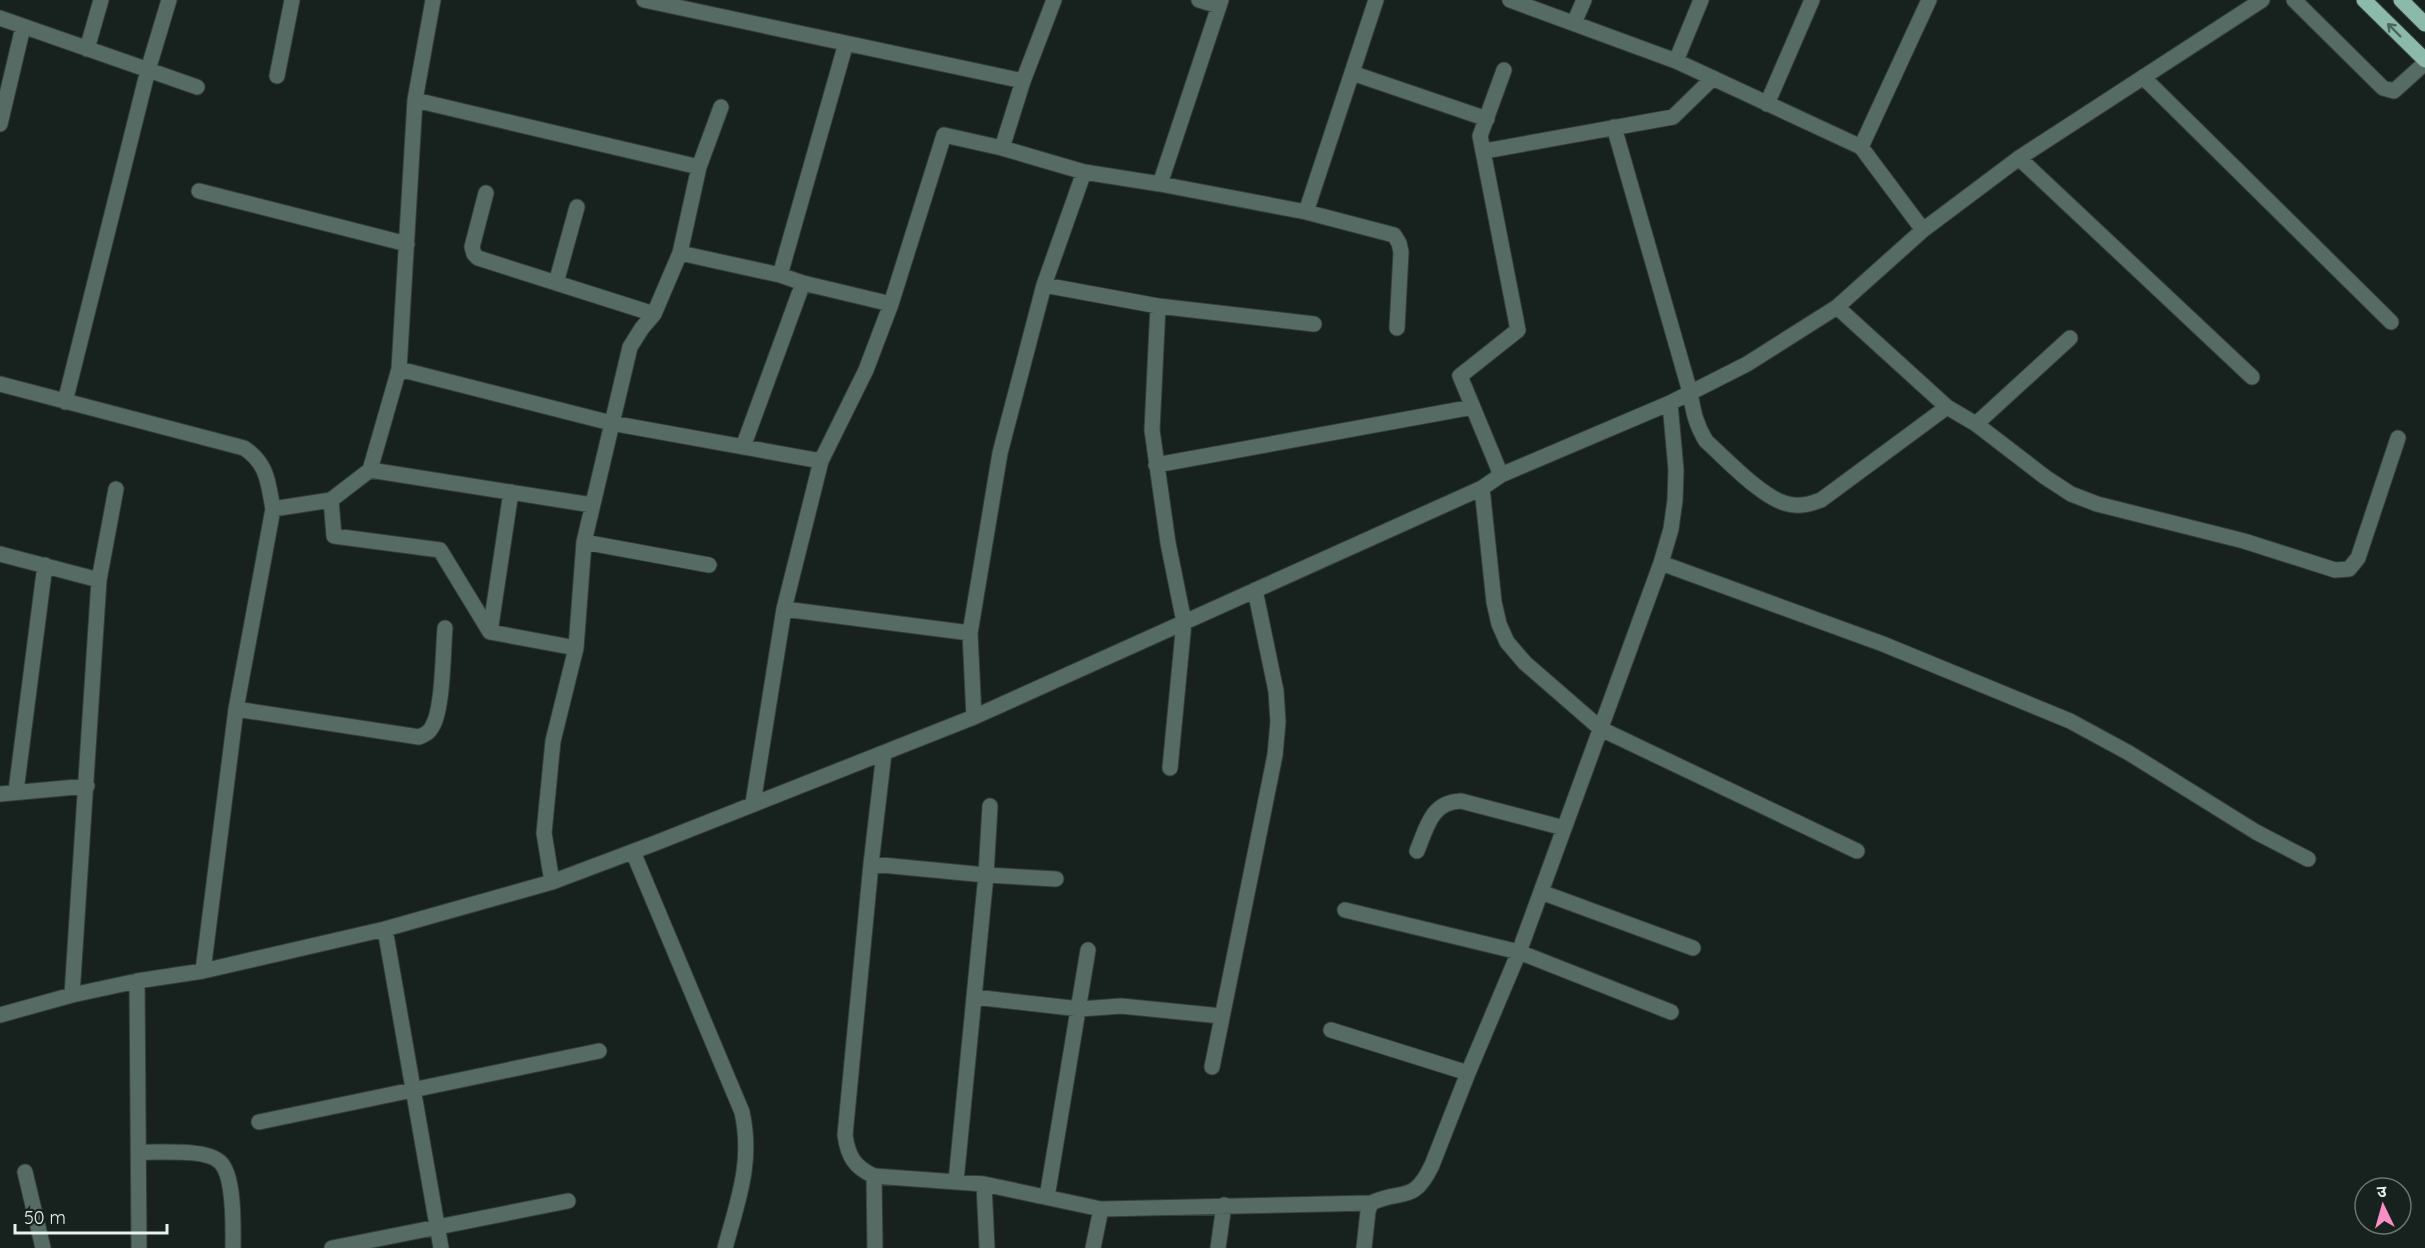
<svg xmlns="http://www.w3.org/2000/svg" width="2425" height="1248" font-family="Quicksand,'Noto Sans Devanagari',sans-serif">
<rect width="100%" height="100%" fill="#17211d"/>
<g fill="none" stroke-linecap="round" stroke-linejoin="round">
<g stroke="#343e3a" stroke-width="17">
<path id="minor" d="M644,0L1023,81
M1199,0L1219,6
M1510,0L1676,61L1861,147L1923,230
M2294,0L2383,88L2394,91L2425,63
M0,18L197,87
M1574,23L1584,0
M87,49L101,0
M1676,61L1701,0
M1352,73L1487,119
M277,76L292,0
M2143,77L2391,322
M415,100L699,167L680,253L780,275L803,283L891,304
M1767,104L1812,0
M0,124L23,27
M1614,127L1690,392C1693,411 1696,425 1706,441C1726,459 1763,499 1788,504C1800,507 1810,504 1821,500L1947,407
M1861,147L1929,0
M1002,148L1023,81L1054,0
M1485,151L1673,117L1713,78
M2019,158L2252,377
M699,167L721,107
M1160,184L1221,0
M199,191L407,244
M486,193L472,247L474,254L478,258L654,314
M1306,212L1376,0
M780,275L846,43
M556,283L577,207
M1044,285L1158,306L1314,324
M1158,306L1152,430L1168,543L1184,622L1170,768
M1837,307L1947,407L1976,424L2045,477L2071,494L2097,504L2244,541L2335,570L2349,569L2358,558L2398,438
M399,369L611,423L821,461
M0,384L244,448C268,464 268,483 273,509
M65,402L148,70L169,0
M1976,424L2070,338
M743,447L803,283
M1156,465L1473,407
M370,470L592,505
M1501,475L1460,376L1518,330L1480,136L1504,70
M1482,488L1494,602L1499,624L1507,642L1525,663L1601,729L1857,851
M511,492L490,632L576,648
M331,500L334,536L440,550L490,632
M584,542L709,565
M0,554L99,580
M1661,563L1883,644L2070,721L2129,753L2256,832L2308,859
M784,609L970,633
M236,709L419,737C426,734 430,732 433,725C443,707 443,651 445,628
M974,717L970,633L1000,453L1044,285L1084,172
M884,753L871,864L845,1135C848,1156 854,1167 874,1176L984,1184L1101,1209L1371,1203
M16,791L45,565
M0,794L87,786
M753,803L784,609L821,461L866,370L891,304L944,135L1002,148L1084,172L1160,184L1306,212L1394,235L1399,243L1401,252L1397,328
M1417,851C1427,827 1431,802 1461,801L1564,828
M633,852L742,1112C753,1162 738,1200 725,1248
M871,864L986,875L1056,879
M552,882L544,833L553,741L576,648L584,542L630,347L642,328L654,314L680,253
M1541,892L1693,948
M1345,910L1519,952L1671,1012
M385,929L441,1248
M203,971L236,709L273,509L331,500L370,470L399,369L415,100L433,0
M137,981L139,1248
M72,995L99,580L116,489
M974,997L1080,1009L1121,1006L1221,1016
M0,1015L72,995L137,981L203,971L385,929L552,882L653,844L974,717L1482,488L1501,475L1670,403L1747,364L1837,307L1923,230L2019,158L2262,0
M1331,1030L1468,1073
M1212,1067L1275,755L1278,722L1276,691L1255,590
M259,1122L599,1051
M139,1152C158,1153 206,1148 220,1162C235,1176 233,1228 233,1248
M25,1172L43,1248
M874,1176L875,1248
M956,1181L986,875L990,806
M984,1184L987,1248
M1047,1197L1088,950
M332,1248L568,1201
M1093,1248L1101,1209
M1218,1248L1224,1205
M1364,1248L1368,1211L1371,1203C1403,1188 1413,1205 1432,1165L1468,1073L1519,952L1661,563L1671,529L1675,500L1676,470L1670,403"/>
</g>
<g stroke="#343e3a" stroke-width="17">
<path id="major" d="M2364,0L2425,60
M2401,0L2425,24"/>
</g>
<use href="#minor" stroke="#566b64" stroke-width="15"/>
<use href="#major" stroke="#8cbaaa" stroke-width="15"/>
</g>
<defs><path id="oneway-shaft" d="M-6 0H5M1.5-3L5.5 0L1.5 3" fill="none" stroke-width="1.6" stroke-linecap="round" stroke-linejoin="round" transform="scale(1.5)"/></defs>
<use stroke="#4c665c" href="#oneway-shaft" transform="translate(2394 30) rotate(-135)"/>
<g transform="translate(2383 1206) rotate(355)"><circle r="28" fill="#17211d" stroke="#6b7470" stroke-width="1.5"/>
<path d="M0-4.5L10 22L0 15L-10 22Z" fill="#fb8fc5"/>
<text y="-9" font-size="16" font-weight="bold" text-anchor="middle" fill="#e9f0ed">उ</text>
</g>
<path d="M15 1224v9h152v-9" fill="none" stroke="#e9f0ed" stroke-width="3"/>
<text x="24" y="1224" font-size="18" fill="#e9f0ed" stroke="#17211d" stroke-width="4.5" paint-order="stroke">50 m</text>
</svg>
